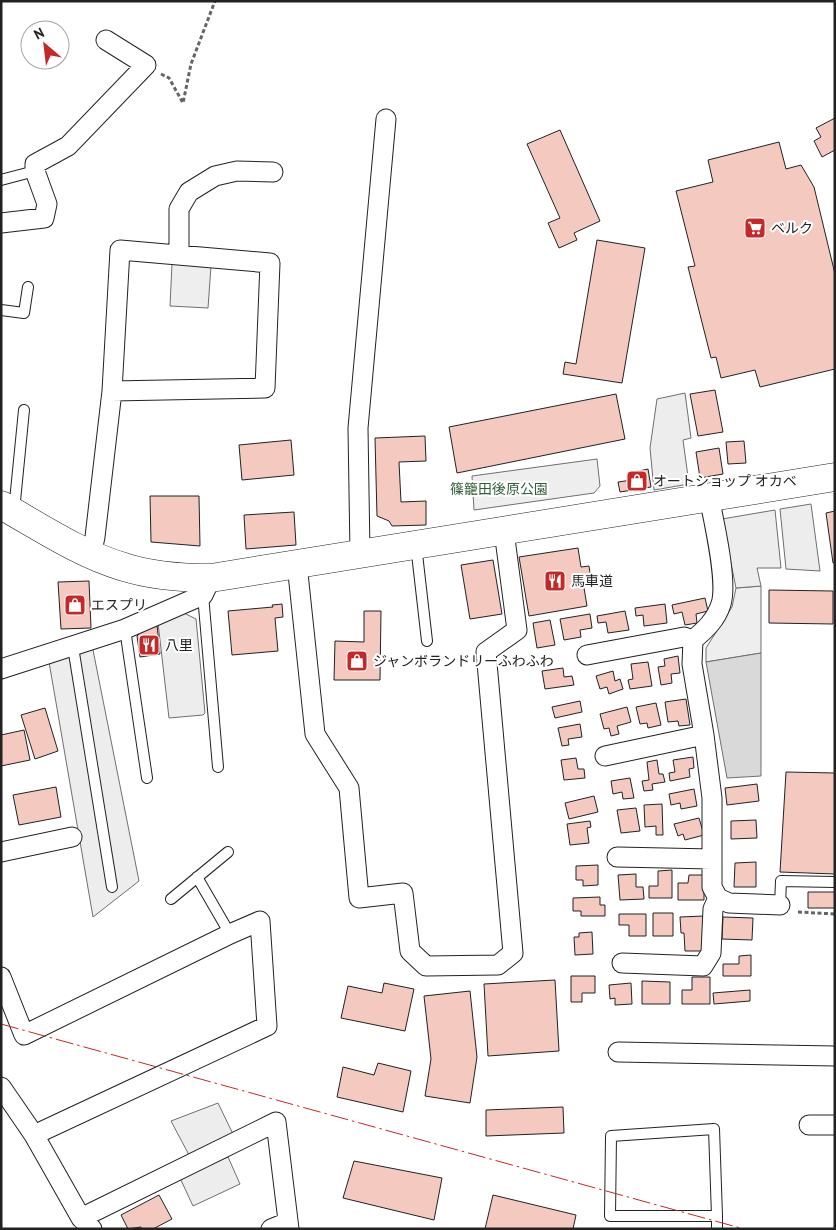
<svg xmlns="http://www.w3.org/2000/svg" width="836" height="1230" font-family="'PT Sans','Noto Sans JP',sans-serif">
<rect width="100%" height="100%" fill="#fff"/>
<path fill="#eee" stroke="#6f6f6f" d="M172,264L211,266L208,308L170,306Z
M597,459L600,486L594,493L474,510L472,476Z
M761,586V653L706,662V648L732,607L736,588Z"/>
<path fill="#ededed" stroke="#6f6f6f" d="M685,393L691,438L683,440L689,484L654,490L650,448L657,399Z
M811,504L820,571L786,569L780,509Z
M775,510L781,568H757L761,586L736,588L722,519Z
M182,612L196,619L205,713L203,715L169,718L158,623Z
M92,645L139,881L93,917L49,662Z
M218,1103L233,1134L189,1155L171,1121Z
M228,1157L240,1184L193,1206L180,1178Z"/>
<path fill="#d9d9d9" stroke="#6f6f6f" d="M761,653V776L727,778L706,662Z"/>
<path fill="#f3c9c0" stroke="#222" d="M835,118V150L822,157L814,141L821,137L816,128Z
M560,130L600,221L574,233L577,240L559,248L548,223L560,218L527,144Z
M779,142L786,169L801,165L814,187L835,274V369L760,387L755,370L721,378L716,357L711,358L688,267L695,266L676,191L713,182L708,160Z
M597,240L645,248L622,383L563,374L565,362L576,364Z
M715,390L723,432L698,436L690,394Z
M616,394L625,439L457,473L449,427Z
M425,436L426,461L399,462L401,502L426,501V525L392,526L389,521L377,516L375,438Z
M291,440L294,475L242,480L239,445Z
M744,441L746,463L728,464L726,442Z
M719,448L723,474L700,478L696,452Z
M648,469L651,487L620,492L618,482L632,480L630,473Z
M150,496H199L200,546L151,542Z
M835,511V563H833L826,513Z
M294,512L296,545L246,549L244,515Z
M578,548L581,567L589,566L591,580L583,582L587,606L529,616L519,557Z
M493,560L502,614L470,619L461,565Z
M89,581L91,628L61,629L58,582Z
M769,590L833,591V624L769,623Z
M705,598L708,611L696,614L697,623L685,625L682,612L674,614L672,605Z
M282,604L283,617L275,618L278,651L232,655L228,611L273,607L272,605Z
M665,604L667,623L644,626L643,615L636,616L635,608Z
M364,611H381L380,680H334L335,641L364,642Z
M625,611L629,630L608,633L606,622L598,623L597,616Z
M590,614L592,628L580,630L581,637L564,640L560,619Z
M550,620L555,645L537,648L533,623Z
M157,625L160,654L140,657L137,636L140,633Z
M678,656L680,673L671,674L672,683L661,685L658,667L665,666L664,659Z
M648,662L652,686L630,689L628,680L633,679L631,664Z
M563,668L564,677L572,676L574,685L545,689L542,671Z
M613,671L615,681L620,679L623,689L609,694L607,687L600,689L596,676Z
M686,699L690,725L679,726L678,721L668,722L665,702Z
M580,701L582,712L555,718L552,707Z
M656,703L661,725L648,728L647,723L640,724L636,707Z
M627,707L631,722L617,726L619,734L611,736L609,728L604,729L600,714Z
M45,708L58,751L35,759L21,715Z
M580,724L582,737L568,739L569,745L562,746L558,728Z
M24,730L30,760L1,766V735Z
M693,757L694,768L689,769L690,777L670,781L669,773L675,772L673,760Z
M576,758L578,769H584L585,778L564,780L561,760Z
M657,760L659,774H663L665,782L652,784L653,790L644,791L642,781L649,780L647,762Z
M786,772L835,773V874L780,872Z
M630,778L634,798L623,799L622,792L613,794L611,781Z
M757,784L759,801L727,805L725,788Z
M56,787L61,817L19,825L13,795Z
M694,789L697,806L681,809L680,803L671,805L669,794Z
M594,796L598,812L569,819L565,803Z
M662,804L663,835H656V826L645,827L644,805Z
M636,808L640,831L621,833L617,810Z
M699,818L704,835L685,840L683,834L678,836L674,824Z
M756,820L757,838L731,839V821Z
M590,821L591,827L587,828L589,843L570,845L567,824Z
M756,862V887H734L735,863Z
M598,865V885L583,886V880H576V866Z
M672,870V898H649V886H658V871Z
M636,874V887H643L644,899L620,900L618,875Z
M689,875H704V900H678V883H688Z
M808,892H835V908H808Z
M600,897V905H605V916H581V911H573V898Z
M653,913H673V936H653Z
M619,914H646V936H629V925H619Z
M704,916L705,951H685L684,933H681L680,917Z
M723,917L753,918L752,940L722,939Z
M592,932L593,954L575,955L574,937H579V933Z
M751,955V976H723V964H739V956Z
M571,976H595V993H582V1002H571Z
M692,977H710V1004H682V990H692Z
M555,980L559,1051L488,1056L484,984Z
M642,981L670,982V1004H642Z
M384,983L414,989L405,1031L341,1018L348,986L382,993Z
M631,983L632,1004L615,1005V998L610,999L609,985Z
M750,990V1001L714,1004L713,993Z
M470,991L477,1057L470,1103L425,1096L431,1059L424,996Z
M378,1063L411,1071L403,1112L337,1097L343,1067L374,1075Z
M563,1107L564,1133L486,1136V1110Z
M354,1161L442,1178L434,1220L343,1198Z
M159,1195L172,1219L153,1229H142L141,1227L128,1229L121,1215Z
M493,1195L576,1215L573,1229H485Z"/>
<g fill="none" stroke-linecap="round" stroke-linejoin="round">
<g stroke="#222" stroke-width="12">
<path id="lane" d="M1,180L35,171
M1,310L24,313L28,287
M14,511L24,410
M416,545L427,641
M203,595L218,767
M125,629L147,778
M73,647L112,887
M197,877L230,934
M171,899L228,852
M780,905L781,881L835,882
M717,1216L714,1129L611,1136L610,1216H717V1229"/>
</g>
<g stroke="#222" stroke-width="21">
<path id="street" d="M1,223L44,218L47,204L35,171V164L68,146L146,65L106,40
M179,255V209L189,192L215,176L237,171L273,172
M709,497C714,522 728,582 721,604C716,620 705,630 693,640L692,664L704,735L712,798V887L718,898L729,903L780,905
M360,553L358,428L386,119
M91,555L95,537L112,391L120,250L270,263L265,388L112,391
M297,564L315,734L349,788L359,898L403,893L410,951L426,966L498,965L513,953L486,652L517,630L504,531
M587,655L684,637L693,640
M1,669L125,629L203,595L211,578
M605,756L704,735
M1,852L72,837
M617,857L712,859
M622,963L703,966L711,953L713,909L718,898
M1,977L24,1035L230,934L260,921L267,1026L34,1135
M618,1052L835,1056
M1,1087L34,1135L81,1218L92,1229
M809,1125H835
M81,1218L276,1122L289,1229
M271,1229L288,1222"/>
</g>
<g stroke="#222" stroke-width="29">
<path id="secondary" d="M1,505C40,527 80,554 124,567C152,576 181,578 211,578L835,477"/>
</g>
<path stroke="#646464" stroke-width="3" stroke-dasharray="4 2.5" stroke-linecap="butt" d="M161,74L169,78L183,103L191,64L215,1
M798,912L835,914"/>
<use href="#lane" stroke="#fff" stroke-width="10"/>
<use href="#street" stroke="#fff" stroke-width="19"/>
<use href="#secondary" stroke="#fff" stroke-width="28"/>
<path stroke="#c62828" stroke-width="1" stroke-dasharray="18 4 2.5 4" stroke-linecap="butt" d="M1,1024L744,1229"/>
</g>
<defs>
<g id="supermarket-square" transform="scale(1.125)"><rect x="-9" y="-9" width="18" height="18" rx="4" fill="#c62828" stroke="#fff"/><path d="M-6-5.5h2.5l.6 2H6L4.5 2H-2.5L-4.4-4H-6ZM-1.5 3.2a1.3 1.3 0 1 0 .1 0ZM3 3.2a1.3 1.3 0 1 0 .1 0Z" fill="#fff"/></g>
<g id="shop-square" transform="scale(1.125)"><rect x="-9" y="-9" width="18" height="18" rx="4" fill="#c62828" stroke="#fff"/><path d="M-5-2.5h2.3a2.7 3.5 0 0 1 5.4 0H5L5.5 6h-11ZM-1.5-2.5h3a1.5 2.3 0 0 0-3 0Z" fill="#fff"/></g>
<g id="restaurant-square" transform="scale(1.125)"><rect x="-9" y="-9" width="18" height="18" rx="4" fill="#c62828" stroke="#fff"/><path d="M-5-6h1v4h1v-4h1v4h1v-4h1v5L-1.5 .5V6h-2V.5L-5-1ZM5-6V6H3V1.5H1.5Q1.5-4 5-6Z" fill="#fff"/></g>
</defs>
<g fill-rule="evenodd">
<use href="#supermarket-square" x="755" y="228"/>
<use href="#shop-square" x="637" y="481"/>
<use href="#restaurant-square" x="555" y="581"/>
<use href="#shop-square" x="75" y="605"/>
<use href="#restaurant-square" x="149" y="645"/>
<use href="#shop-square" x="357" y="661"/>
</g>
<g text-anchor="middle" stroke-width="4" stroke-linejoin="round" paint-order="stroke">
<g font-size="14" fill="#222" stroke="#fff" text-anchor="start">
<text x="771" y="233">ベルク</text>
<text x="653" y="486">オートショップ オカベ</text>
<text x="571" y="586">馬車道</text>
<text x="91" y="610">エスプリ</text>
<text x="165" y="650">八里</text>
<text x="373" y="666">ジャンボランドリーふわふわ</text>
</g>
<g font-size="14" fill="#2f5e38" stroke="#fff">
<text x="499" y="494">篠籠田後原公園</text>
</g>
</g>
<rect width="836" height="1230" fill="none" stroke="#222222" stroke-width="5"/>
<g transform="translate(45 45) rotate(332)"><circle r="24" fill="#ffffff" stroke="#a7a7a7"/>
<path d="M0-4L9 19L0 12L-9 19Z" fill="#c62828"/>
<text y="-8" font-size="14" font-weight="bold" text-anchor="middle" fill="#222222">N</text>
</g>
</svg>
